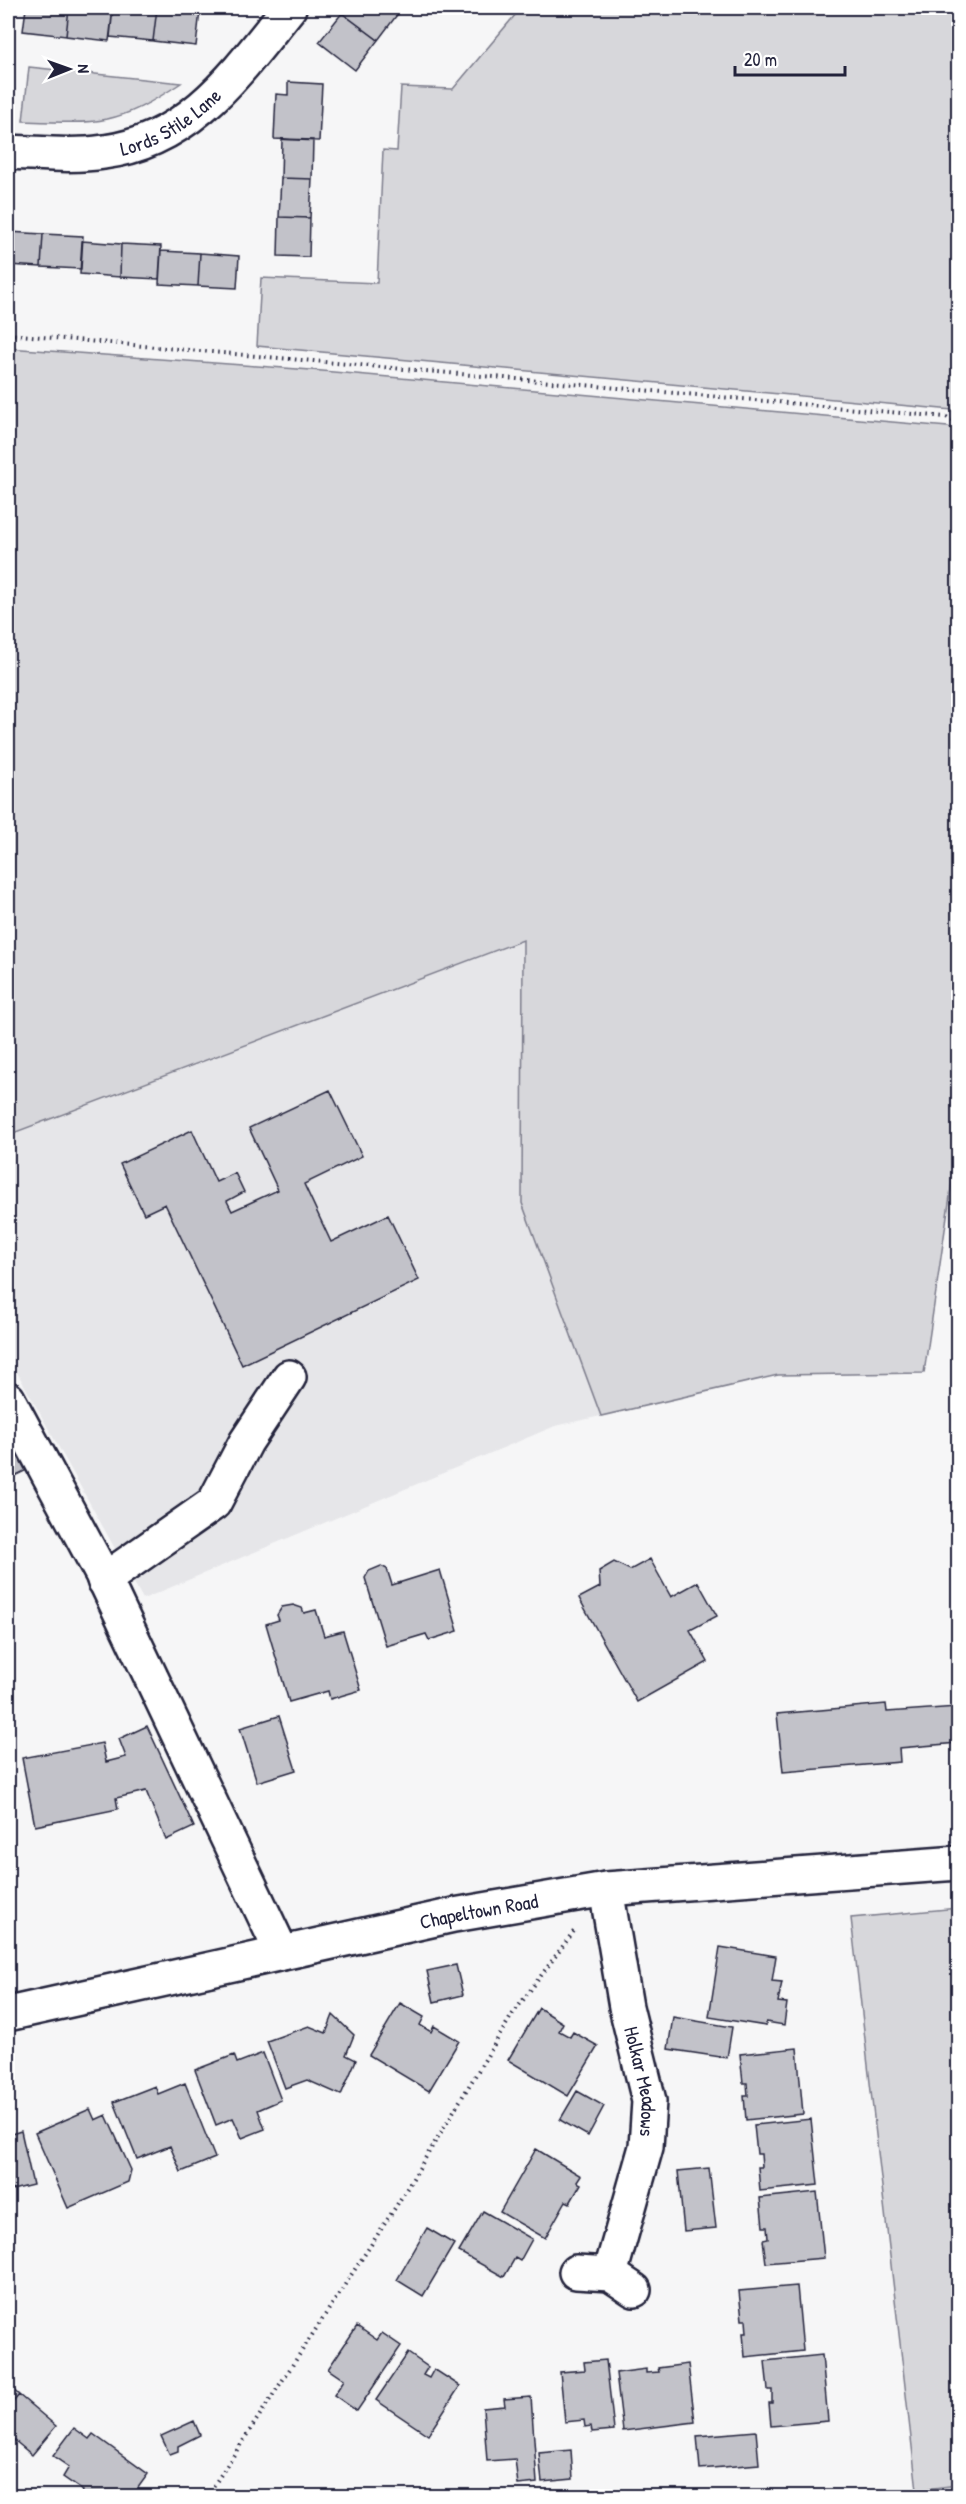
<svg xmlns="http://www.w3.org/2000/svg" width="966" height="2504" font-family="'Patrick Hand',sans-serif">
<rect width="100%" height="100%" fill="#f6f6f7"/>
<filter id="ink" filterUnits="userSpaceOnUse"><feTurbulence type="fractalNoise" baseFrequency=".0167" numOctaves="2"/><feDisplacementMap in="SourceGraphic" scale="12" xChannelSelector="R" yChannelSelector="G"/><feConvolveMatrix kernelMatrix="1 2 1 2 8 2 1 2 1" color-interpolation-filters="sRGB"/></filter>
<g filter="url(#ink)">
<path fill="#e6e6e9" d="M8,348L523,940L522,1203L601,1416L555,1426L143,1599L8,1356Z"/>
<path fill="#d7d7db" stroke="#7c7c8b" stroke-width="1.5" d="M521,8H958V412L953,410L257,346L261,278L377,283L383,150L397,151L401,87L453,89Z
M29,67L181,83C117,126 97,124 23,121Z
M8,348L311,370L948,427L958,431V1141L924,1373L778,1375L601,1416L522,1203L523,940L8,1135Z
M958,1908V2485L917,2490L851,1918Z"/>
<path fill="#c2c2c9" stroke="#22223b" stroke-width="1.5" d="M26,8H69L66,36L23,31Z
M69,8H113L109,41L66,36Z
M113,8H157L153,41L110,37Z
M157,8L200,11L196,46L153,41Z
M346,8H396L400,11L378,40L342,13Z
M342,13L378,40L355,70L319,42Z
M8,53L13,54L9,89H8Z
M288,82L322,84L319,141L274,139L276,94L288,95Z
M282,139L313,140L312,179L281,178Z
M281,178L312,179L310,218L279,217Z
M279,217L310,218L309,257L278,256Z
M8,232L43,234L41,267L8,265Z
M43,234L83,236L81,269L41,267Z
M82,241L121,244L120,277L80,274Z
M121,244L161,246L159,279L120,277Z
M161,251L200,253L198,286L159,284Z
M200,253L239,256L237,288L198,286Z
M330,1090L362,1156L304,1184L331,1242L388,1215L419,1280L242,1365L165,1204L144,1214L120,1164L192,1130L216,1182L235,1173L244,1192L227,1201L232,1211L278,1190L249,1128Z
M8,1428L27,1470L8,1479Z
M650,1559L671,1597L698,1582L717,1616L690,1630L708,1662L637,1702L579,1598L600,1587L599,1571L614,1562L630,1570Z
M381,1566L387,1569L392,1585L440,1570L458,1631L429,1640L426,1634L386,1646L365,1578L369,1571Z
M293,1605L302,1608L304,1613L316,1610L324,1636L343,1631L361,1690L330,1699L328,1691L289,1702L266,1624L279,1620L277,1615L282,1607Z
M886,1704L887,1712L957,1707L958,1743L899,1748L900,1762L783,1772L777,1714Z
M279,1716L296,1770L257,1782L240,1728Z
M147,1726L194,1827L166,1840L146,1791L116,1798L118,1809L35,1826L22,1758L102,1743L106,1762L126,1757L119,1739Z
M720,1947L776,1956L772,1981L782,1982L778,2002L787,2003L784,2025L766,2022V2026L709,2017Z
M456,1965L463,1995L434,2002L427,1971Z
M400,2003L424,2017L420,2025L431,2032L434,2026L459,2041L429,2091L369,2055Z
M539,2008L563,2023L559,2031L570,2037L573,2032L598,2046L568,2096L508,2060Z
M333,2015L354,2035L346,2055L356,2060L341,2095L307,2080L285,2088L267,2041L309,2026L326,2033Z
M673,2017L732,2027L727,2058L668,2049Z
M797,2048L803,2114L746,2120L744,2096H748L747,2083H743L740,2054Z
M263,2053L281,2100L258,2110L265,2129L242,2138L233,2118L216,2125L195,2070L234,2055L237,2063Z
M185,2083L215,2158L181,2172L170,2146L137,2159L114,2102L155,2086L158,2094Z
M577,2091L604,2106L588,2136L560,2120Z
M90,2109L95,2120L106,2115L131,2170L128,2182L68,2208L35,2133Z
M811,2119L818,2185L760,2191L758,2167H762L761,2154H757L754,2125Z
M21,2131L33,2185L8,2191V2135Z
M536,2149L581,2176L577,2182L581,2184L570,2203L566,2201L545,2238L500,2212Z
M709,2168L716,2228L684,2231L678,2171Z
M817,2192L824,2258L766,2263L763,2240L768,2239L767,2227H763L760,2198Z
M483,2211L532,2239L520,2261L515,2258L504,2277L459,2252Z
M427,2228L454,2244L423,2296L397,2280Z
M797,2286L803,2351L745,2357L743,2333H747L746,2320H742L739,2291Z
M357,2326L377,2340L382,2333L401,2346L357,2411L334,2395L344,2380L328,2369Z
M408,2353L428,2367L423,2375L429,2378L434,2369L460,2386L428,2435L376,2400Z
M822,2355L828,2421L771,2426L769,2403H772V2390H768L765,2361Z
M606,2360L614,2430L592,2432L591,2426L585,2427L584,2420L565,2422L560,2372L585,2370L584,2362Z
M688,2364L695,2422L623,2431L616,2373L646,2369V2373L659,2372L658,2368Z
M8,2385L19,2395L8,2408Z
M19,2395L56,2426L32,2455L8,2435V2408Z
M531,2397L537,2483L518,2485L515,2459L487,2461L483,2408L505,2406L504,2399Z
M194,2421L200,2435L178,2446V2452L170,2455L161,2436Z
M74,2428L89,2439L93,2434L148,2474L132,2496H79L83,2491L63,2477L69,2467L53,2456Z
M756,2431L759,2464L700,2469L697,2436Z
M571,2450L573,2479L542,2482L539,2453Z"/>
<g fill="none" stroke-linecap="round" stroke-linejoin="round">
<g stroke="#22223b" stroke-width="38">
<g id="minor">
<path id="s1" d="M8,152C39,153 72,157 104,152C191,141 238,71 289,8"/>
<path d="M8,1399L103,1576L282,1953"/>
<path d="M104,1580L214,1503L246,1442L289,1377"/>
<path id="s2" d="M606,1889L626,2007L649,2101L646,2147L610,2274"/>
<path d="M576,2272L610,2274L634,2290"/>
</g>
</g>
<g stroke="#22223b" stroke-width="38">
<g id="major">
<path id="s3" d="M8,2014L454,1915L606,1889L958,1863"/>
</g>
</g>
<path stroke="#22223b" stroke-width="4" stroke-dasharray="1.5 4.5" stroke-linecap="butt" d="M8,334L946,417L958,422
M207,2496L395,2208L512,2015L574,1931"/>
<use href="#minor" stroke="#fff" stroke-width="33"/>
<use href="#major" stroke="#fff" stroke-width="33"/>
</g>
</g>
<g text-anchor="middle" stroke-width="4.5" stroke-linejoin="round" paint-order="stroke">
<g font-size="20" fill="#22223b" stroke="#fff">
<text dy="7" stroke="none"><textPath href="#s1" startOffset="170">Lords Stile Lane</textPath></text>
<text dy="7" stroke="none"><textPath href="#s3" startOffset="482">Chapeltown Road</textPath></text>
<text dy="7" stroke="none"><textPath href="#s2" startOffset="196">Holkar Meadows</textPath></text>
</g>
</g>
<rect width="966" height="2504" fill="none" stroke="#fff" stroke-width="30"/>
<rect x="15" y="15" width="936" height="2474" fill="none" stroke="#22223b" stroke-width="2" filter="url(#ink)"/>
<g transform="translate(69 69) rotate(89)" stroke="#ffffff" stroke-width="4.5" paint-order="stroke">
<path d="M0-4.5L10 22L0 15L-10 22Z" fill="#22223b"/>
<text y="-9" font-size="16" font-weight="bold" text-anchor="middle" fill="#22223b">N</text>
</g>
<path d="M735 66v9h110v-9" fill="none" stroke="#22223b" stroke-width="3"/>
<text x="744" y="66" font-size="18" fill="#22223b" stroke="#ffffff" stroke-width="4.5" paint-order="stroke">20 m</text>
</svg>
